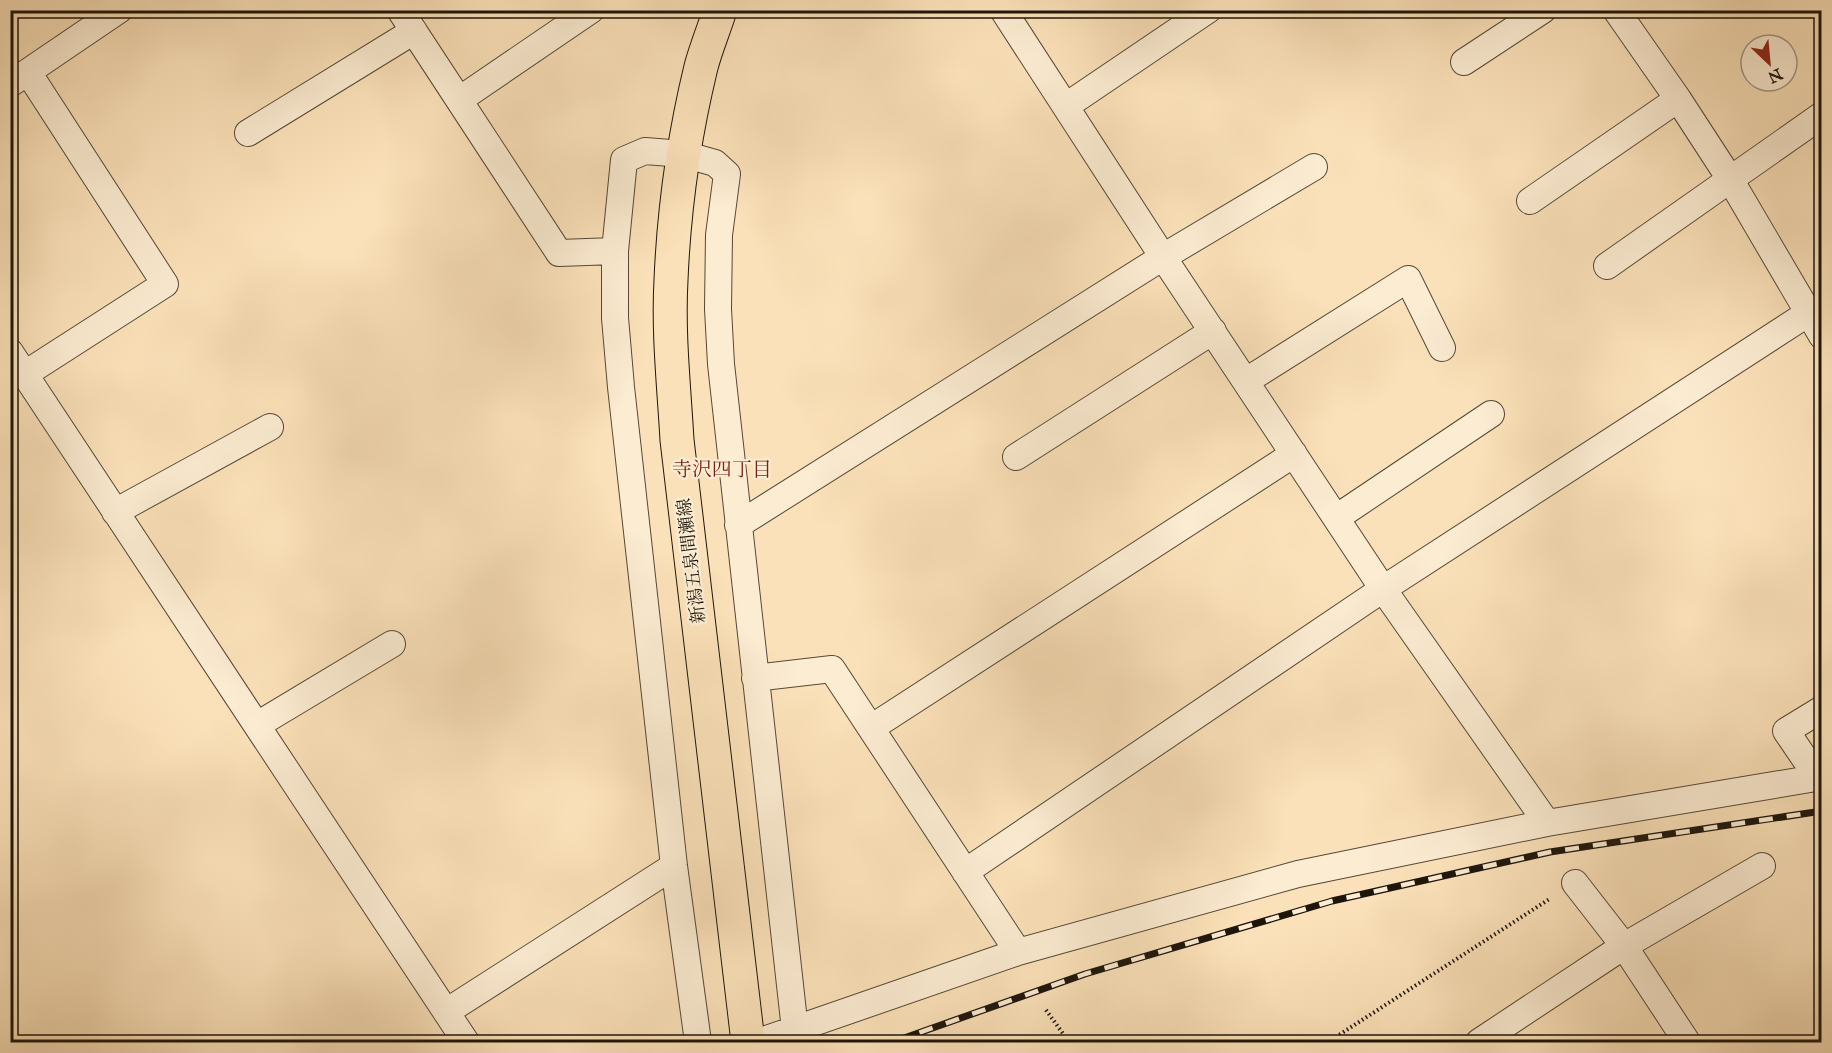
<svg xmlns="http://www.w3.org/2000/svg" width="1832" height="1053" font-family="'IM FELL Great Primer','Noto Serif JP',serif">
<rect width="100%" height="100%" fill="#fbe1b9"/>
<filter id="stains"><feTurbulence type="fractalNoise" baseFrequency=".00333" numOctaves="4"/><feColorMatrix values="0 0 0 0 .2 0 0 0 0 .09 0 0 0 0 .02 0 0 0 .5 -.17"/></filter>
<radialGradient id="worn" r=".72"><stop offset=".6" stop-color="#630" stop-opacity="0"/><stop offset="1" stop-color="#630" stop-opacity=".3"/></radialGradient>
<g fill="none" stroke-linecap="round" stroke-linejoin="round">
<g stroke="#544836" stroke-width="28">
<path id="minor" d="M400,10L559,253L615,251
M1003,10L1163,257L1383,589L1547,823
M1616,10L1678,99L1730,179L1822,336
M1464,62L1543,10
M10,84L119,10
M459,100L591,10
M1066,106L1208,10
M248,133L414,31
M1530,201L1678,99
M1607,266L1822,115
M10,352L466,1042
M25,374L165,284L28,72
M1246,381L1408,279L1442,348
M1016,457L1213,331
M115,512L270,427
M1336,518L1491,414
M738,525L1163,257L1314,167
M755,678L832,669L1018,952
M257,725L392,644
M871,728L1294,454
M1818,778L1786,731L1822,709
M965,872L1383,589L1807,314
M1575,883L1624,946L1687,1042
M446,1012L674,866
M698,1042L674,866L621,387L615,318V251L624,160L645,151L683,154L715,163L727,174L719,235L718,309L721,364L795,1030
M758,1042L1018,952L1298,874L1547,823L1822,777
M1479,1042L1624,946L1762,866"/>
</g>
<g stroke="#1d150b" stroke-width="35">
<path id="primary" d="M720,10C714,29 706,48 701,67C684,137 674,208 671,280C668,333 674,387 677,440L748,1042"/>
</g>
<path stroke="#1d150b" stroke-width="4" stroke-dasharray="1.5 3" stroke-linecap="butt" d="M1046,1010L1069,1042
M1328,1042L1551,898"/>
<use href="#minor" stroke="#fcecd2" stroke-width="26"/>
<use href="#primary" stroke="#fbe1b9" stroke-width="33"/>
<g stroke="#1d150b" stroke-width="7">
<path id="rail" d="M893,1042L1085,974L1332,901L1550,852L1822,811"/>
</g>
<use href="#rail" stroke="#fcecd2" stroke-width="4.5" stroke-dasharray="14" stroke-linecap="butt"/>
</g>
<g text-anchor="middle" stroke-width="4.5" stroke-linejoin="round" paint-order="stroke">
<g font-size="18" fill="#1d150b" stroke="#fcecd2">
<text transform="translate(691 561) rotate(-97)" y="6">新潟五泉間瀬線</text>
</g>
<g font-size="20" fill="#7a1f14" stroke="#fcecd2">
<text x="722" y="476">寺沢四丁目</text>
</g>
</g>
<rect width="1832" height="1053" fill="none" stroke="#fbe1b9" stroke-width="36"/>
<rect x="12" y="12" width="1808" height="1029" fill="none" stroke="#1d150b" stroke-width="3"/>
<rect x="18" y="18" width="1796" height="1017" fill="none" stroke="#1d150b" stroke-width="1.5"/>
<g transform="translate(1769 63) rotate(154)"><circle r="28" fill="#fcecd2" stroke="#a39682" stroke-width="1.5"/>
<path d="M0-4.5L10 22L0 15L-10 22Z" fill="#8f2418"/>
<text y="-9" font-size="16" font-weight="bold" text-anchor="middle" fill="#1d150b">N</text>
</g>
<rect width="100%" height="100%" filter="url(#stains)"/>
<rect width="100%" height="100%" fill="url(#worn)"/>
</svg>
